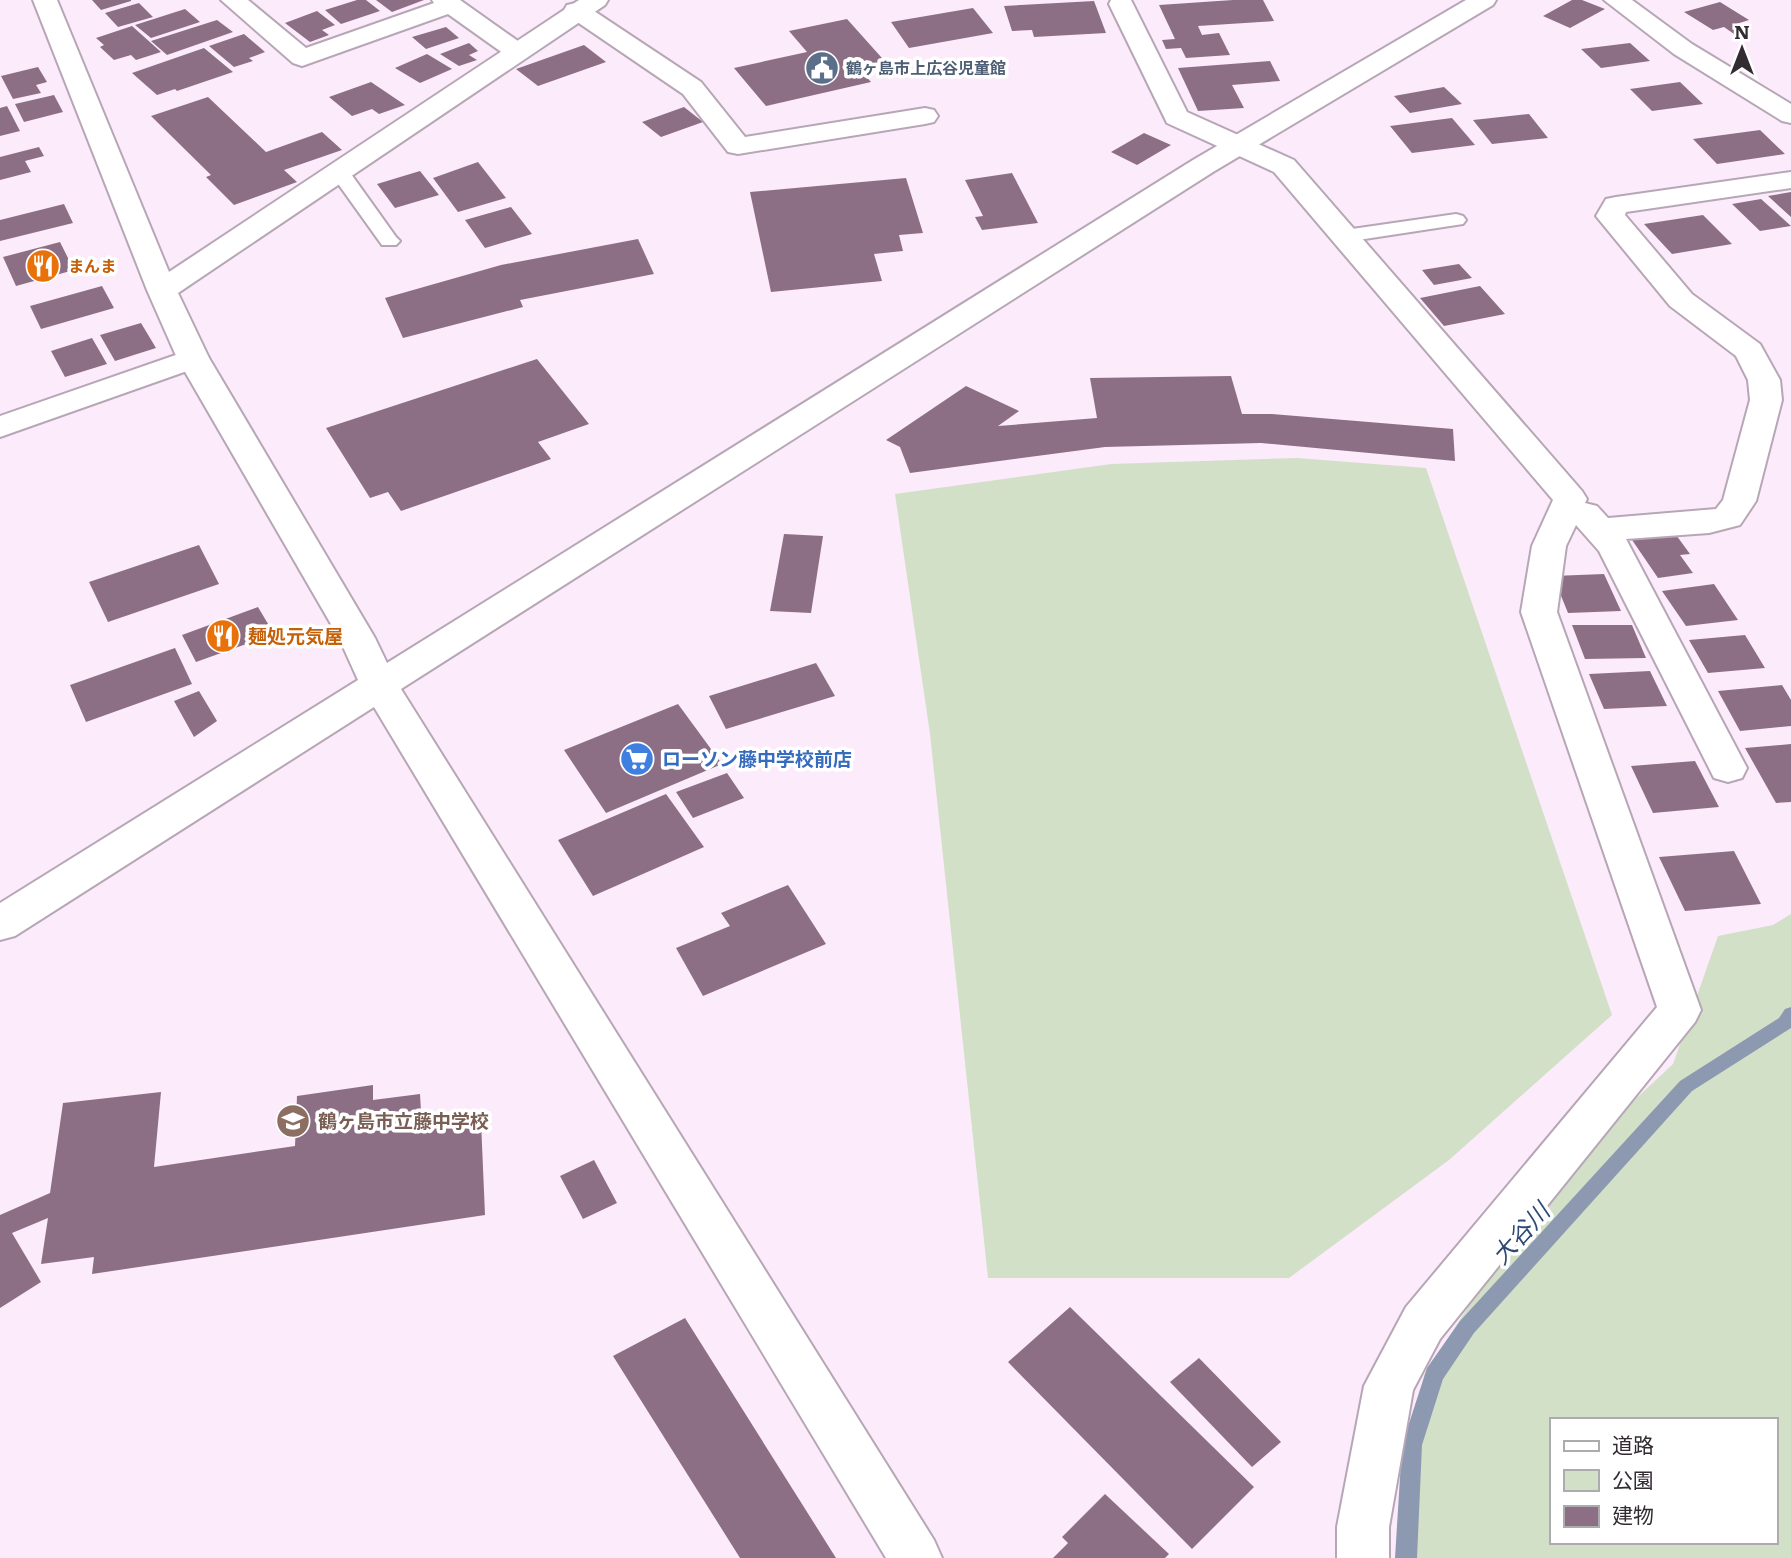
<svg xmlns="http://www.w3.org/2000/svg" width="1791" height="1558" font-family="Literata,'Noto Sans JP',serif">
<rect width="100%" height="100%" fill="#fcebfa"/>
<path fill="#d2e0c8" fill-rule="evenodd" d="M1297,458L1426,468L1612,1015L1449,1160L1289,1278H988L930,734L895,494L1111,464Z
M1791,914V1558H1410L1424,1375L1519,1229L1595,1137L1673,1064L1718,936L1773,925ZM1551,1420H1775V1542H1551Z"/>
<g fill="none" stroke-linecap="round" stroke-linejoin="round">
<path fill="#8c99b1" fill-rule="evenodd" d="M1791,1007V1028L1692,1091L1474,1333L1443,1379L1422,1445L1417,1558H1395L1402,1445L1427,1368L1460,1321L1680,1081L1779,1018L1785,1009Z"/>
</g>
<path fill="#8d6f85" d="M92,0H131V1L101,10Z
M357,0H366L380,11L341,24L325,10Z
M376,0H424L392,12Z
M1233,0H1263L1274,21L1198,26L1202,35L1219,33L1230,55L1186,58L1181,48L1166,49L1162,40L1175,39L1159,5Z
M1572,0H1582L1605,9L1570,28L1543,16Z
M1094,1L1106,33L1034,37L1032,30L1012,31L1004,6Z
M1720,2L1749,20L1733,25L1744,31L1734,34L1724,27L1713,30L1684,12Z
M139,3L153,17L118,27L105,13Z
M973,8L993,33L909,48L891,22Z
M185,9L200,22L151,38L135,25Z
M317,11L335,25L322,30L329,35L310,42L285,23Z
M847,19L890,67L863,73L871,82L766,106L734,68L807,52L789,31Z
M217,20L233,32L167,55L151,41Z
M132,26L161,52L136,60L131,55L114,60L100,47L104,45L96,38Z
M446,27L459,38L426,49L412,37Z
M244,34L265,52L249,58L253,61L234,67L209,46Z
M469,43L478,51L469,55L477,60L459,66L440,54Z
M1630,43L1650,61L1601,68L1581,49Z
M584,45L606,62L538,86L516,69Z
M204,48L233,72L177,91L175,89L157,95L132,73Z
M427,54L452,69L420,83L395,68Z
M1270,61L1280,81L1232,85L1244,108L1198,111L1178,68Z
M38,67L47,82L36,85L41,93L13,99L1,76Z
M371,82L405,105L379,114L372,109L352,116L329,97Z
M1680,82L1703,104L1652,111L1630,89Z
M1444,87L1462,104L1410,113L1394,96Z
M54,95L63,112L24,122L15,104Z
M208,97L266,152L322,132L342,150L284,170L297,182L234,205L206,177L211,175L151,116Z
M7,106L20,131L0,136V108Z
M684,107L703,122L661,137L642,122Z
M1529,114L1548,138L1492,144L1473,120Z
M1452,118L1475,145L1412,153L1390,126Z
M1760,130L1785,154L1717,164L1693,139Z
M1144,133L1171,145L1137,165L1111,152Z
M39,147L44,156L25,161L31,172L0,180V157Z
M478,162L506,198L458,212L433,178Z
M420,171L439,195L395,208L377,184Z
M1012,173L1038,223L982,230L975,217L983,216L965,180Z
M906,178L923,233L899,235L903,251L874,254L882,281L771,292L750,192Z
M1791,192V217L1768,196Z
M1761,199L1791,226L1760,231L1732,204Z
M64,204L73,223L0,241V220Z
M511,207L532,234L485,248L465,220Z
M1703,215L1732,244L1672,254L1644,224Z
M638,239L654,274L520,300L523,307L403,338L385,298L501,265Z
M60,242L74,270L16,286L3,257Z
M1459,264L1472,278L1434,285L1422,270Z
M102,286L114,308L41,329L30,306Z
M1480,286L1505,314L1444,326L1420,298Z
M141,323L156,348L115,361L100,335Z
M92,338L107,364L65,377L51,351Z
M537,359L589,424L538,442L551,459L401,511L388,492L370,498L326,428Z
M1231,376L1242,414H1272L1453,429L1455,461L1261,443L1105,447L910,473L900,447L886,440L966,386L1019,411L998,426L1097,418L1090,378Z
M1671,528L1690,554L1680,555L1693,573L1658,578L1628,534Z
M784,534L823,536L811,613L770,611Z
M199,545L219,584L108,622L89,582Z
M1604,574L1621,611L1568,613L1553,576Z
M1714,584L1738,620L1686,626L1662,591Z
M258,607L274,634L196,662L182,635Z
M1572,625H1632L1646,658L1585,659Z
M1745,635L1765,668L1708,673L1689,640Z
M175,648L192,684L86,722L70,685Z
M816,663L835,696L726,729L709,696Z
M1650,671L1667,706L1604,709L1589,674Z
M1782,685L1791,700V726L1740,731L1718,691Z
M199,691L217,721L194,737L174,701Z
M678,704L722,764L606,813L564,750Z
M1791,744V802L1776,803L1745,748Z
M1695,761L1719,807L1653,813L1631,766Z
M727,773L744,798L693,818L676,792Z
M666,794L704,847L593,896L558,840Z
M1734,851L1761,904L1685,911L1659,857Z
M788,885L826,944L703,996L676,948L730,926L721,913Z
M373,1085V1100L420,1094L422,1129L481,1121L485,1215L92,1274L94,1257L41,1264L48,1218L12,1233L41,1282L0,1308V1215L50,1193L63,1103L161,1092L154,1167L295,1146L297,1096Z
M594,1160L617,1203L583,1219L560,1176Z
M1070,1307L1254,1487L1192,1549L1008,1362Z
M685,1318L836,1558H740L613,1356Z
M1199,1358L1281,1442L1252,1467L1170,1382Z
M1105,1494L1169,1554L1165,1558H1053L1068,1543L1062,1537Z"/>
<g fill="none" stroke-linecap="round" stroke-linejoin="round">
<g stroke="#b7a7b6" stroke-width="4">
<path id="lane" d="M339,165L346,167L396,237L400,241L396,245H382L329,171L332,167Z
M1456,214L1463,216L1466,220L1463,224L1345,242L1338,240L1335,236L1338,232L1345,230Z"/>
</g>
<g stroke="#b7a7b6" stroke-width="4">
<path id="street" d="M221,0H248L306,48L434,3L432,0H460L525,46L529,51L525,56L516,59L507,56L448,14L302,66L293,63Z
M1111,0H1131L1187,112L1294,160L1582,491L1587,499L1585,503L1597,506L1608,518L1716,509L1723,500L1750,400L1748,380L1736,356L1670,306L1596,216L1606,199L1616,197L1791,172V188L1626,212L1625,215L1692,294L1760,344L1780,380L1782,400L1756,501L1740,525L1709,533L1626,539L1747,768L1742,778L1728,782L1714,778L1599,551L1576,525L1566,546L1557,612L1701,1010L1695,1022L1440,1339L1413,1390L1389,1527V1558H1337V1527L1364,1386L1406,1307L1657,1007L1521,612L1532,546L1553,500L1274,172L1167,123L1109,4Z
M1604,0H1632L1692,44L1791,104V123L1782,121L1674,54Z
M576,3L585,5L701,82L745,137L925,108L934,110L938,116L934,122L925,124L738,154L728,152L683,94L567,15L564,10L567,5Z
M193,349L204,351L209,358L204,365L0,437V416Z"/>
</g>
<g stroke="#b7a7b6" stroke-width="4">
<path id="secondary" d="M33,0H57L169,272L579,0H608L605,5L178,293L209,358L375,638L387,663L1193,160L1466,0H1496L1493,5L1213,172L401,689L934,1540L942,1558H886L374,707L15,936L0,940V903L358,680L339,638L177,358L147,290Z"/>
</g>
<use href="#lane" fill="#fff" fill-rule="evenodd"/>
<use href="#street" fill="#fff" fill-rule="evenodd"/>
<use href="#secondary" fill="#fff" fill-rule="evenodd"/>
</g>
<defs>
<g id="civic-disc" transform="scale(1.75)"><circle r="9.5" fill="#5c6f8a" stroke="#fff"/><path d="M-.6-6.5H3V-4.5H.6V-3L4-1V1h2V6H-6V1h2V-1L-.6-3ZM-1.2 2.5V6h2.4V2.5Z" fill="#fff"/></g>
<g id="restaurant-disc" transform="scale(1.75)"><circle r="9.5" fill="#e8710a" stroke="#fff"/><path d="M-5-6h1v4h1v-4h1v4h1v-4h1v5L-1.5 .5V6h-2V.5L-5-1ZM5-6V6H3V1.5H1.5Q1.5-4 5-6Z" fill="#fff"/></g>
<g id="supermarket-disc" transform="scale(1.75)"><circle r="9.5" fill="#3f7fe0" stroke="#fff"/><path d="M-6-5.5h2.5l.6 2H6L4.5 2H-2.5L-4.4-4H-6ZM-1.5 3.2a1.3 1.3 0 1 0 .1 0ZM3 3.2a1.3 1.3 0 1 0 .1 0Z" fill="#fff"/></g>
<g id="school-disc" transform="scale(1.75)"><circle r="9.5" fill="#8d6e63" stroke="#fff"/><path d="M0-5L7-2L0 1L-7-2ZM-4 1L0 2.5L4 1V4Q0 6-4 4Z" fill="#fff"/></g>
</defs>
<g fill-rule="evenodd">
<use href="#civic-disc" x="822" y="68"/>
<use href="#restaurant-disc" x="43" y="266"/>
<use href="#restaurant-disc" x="223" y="636"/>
<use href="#supermarket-disc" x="637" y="759"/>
<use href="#school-disc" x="293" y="1121"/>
</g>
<g text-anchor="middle" stroke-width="7" stroke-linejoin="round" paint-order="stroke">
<g font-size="16" font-weight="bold" fill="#4e5e75" stroke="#fff" text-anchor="start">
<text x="846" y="74">鶴ヶ島市上広谷児童館</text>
</g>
<g font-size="16" font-weight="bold" fill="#c56008" stroke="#fff" text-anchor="start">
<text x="68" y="272">まんま</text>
</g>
<g font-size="19" font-weight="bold" fill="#c56008" stroke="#fff" text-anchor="start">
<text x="248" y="643">麺処元気屋</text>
</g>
<g font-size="19" font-weight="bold" fill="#366cbe" stroke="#fff" text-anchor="start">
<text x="662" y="766">ローソン藤中学校前店</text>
</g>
<g font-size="19" font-weight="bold" fill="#785e54" stroke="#fff" text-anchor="start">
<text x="318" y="1128">鶴ヶ島市立藤中学校</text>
</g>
<g font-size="24" font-style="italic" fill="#2e4a74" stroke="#fff">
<text transform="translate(1521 1234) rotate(-48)" y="8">大谷川</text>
</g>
</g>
<rect x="1550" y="1418" width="228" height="126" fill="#ffffff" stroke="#adabad" stroke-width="2"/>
<rect x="1564" y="1441" width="35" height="10" fill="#ffffff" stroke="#adabad" stroke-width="2"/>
<text x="1612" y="1453" font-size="21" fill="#322c32">道路</text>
<rect x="1564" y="1470" width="35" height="21" fill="#d2e0c8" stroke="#adabad" stroke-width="2"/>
<text x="1612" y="1488" font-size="21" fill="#322c32">公園</text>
<rect x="1564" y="1506" width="35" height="21" fill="#8d6f85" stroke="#adabad" stroke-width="2"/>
<text x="1612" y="1523" font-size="21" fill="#322c32">建物</text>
<g transform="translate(1742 49)" stroke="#ffffff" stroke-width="5" paint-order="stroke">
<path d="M0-5L12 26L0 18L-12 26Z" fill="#322c32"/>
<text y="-10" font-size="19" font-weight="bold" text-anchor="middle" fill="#322c32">N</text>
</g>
</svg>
